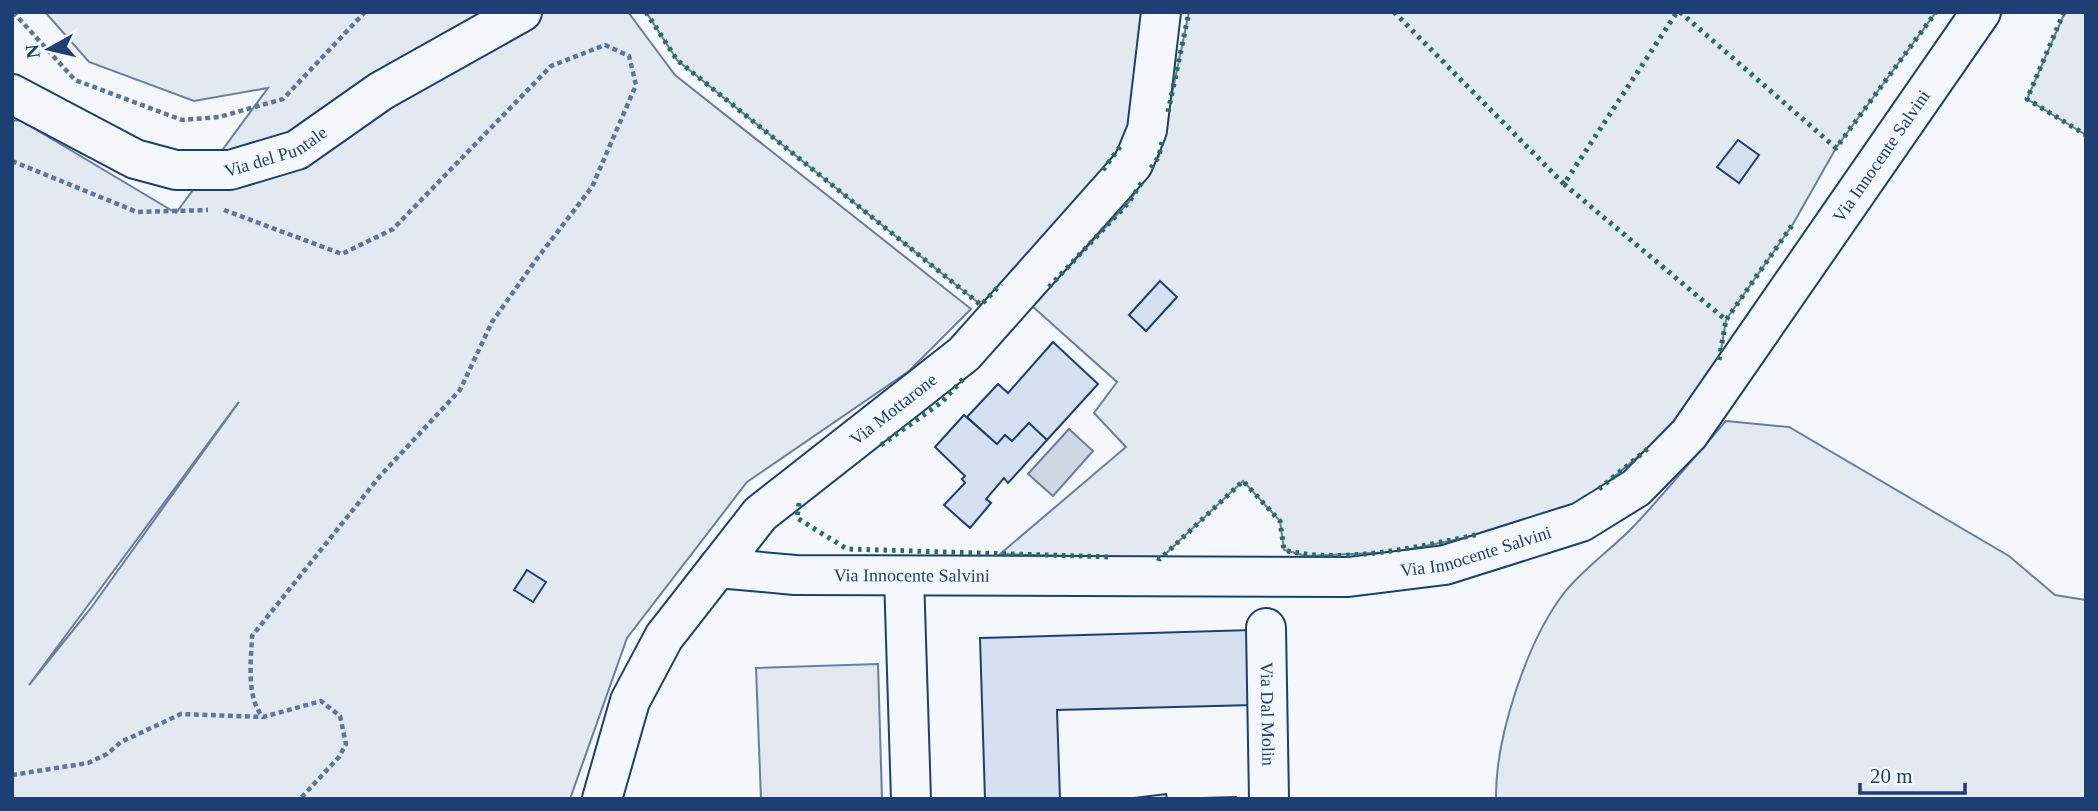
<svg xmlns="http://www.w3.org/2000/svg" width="2098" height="811" font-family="'Times New Roman',serif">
<rect width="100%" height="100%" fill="#f4f7fb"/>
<path fill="#e3e9f0" stroke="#687fa3" stroke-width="2" fill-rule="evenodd" d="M45,12H628L675,75L971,309L909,371L747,482L627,638L570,799H12V121L20,120L176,213L268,88L194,101L89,62ZM239,402L91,608L29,685L238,403Z
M646,12H1148L1132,131L1087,190L981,305L677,60Z
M1189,12H1936L1836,148L1793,224L1726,320L1719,363L1672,428L1584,502L1498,531L1396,552L1306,556L1284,550L1280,521L1243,481L1160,559L1000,554L1126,447L1094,413L1117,382L1032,306L1129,202L1159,156Z
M2065,12H2086V135L2027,99Z
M1726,421L1789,427L2009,556L2055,595L2086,600V799H1496C1495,738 1527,641 1564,593C1584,568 1612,549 1634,526C1666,492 1695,456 1726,421Z"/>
<path fill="#e3e8f0" stroke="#687fa3" stroke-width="2" d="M878,664L882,799H761L756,668Z"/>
<path fill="#cfd7e4" stroke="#687fa3" stroke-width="2" d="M1069,429L1093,451L1053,496L1028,474Z"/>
<path fill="#d5e0f0" stroke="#1d3f73" stroke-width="2" d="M1738,140L1759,155L1739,183L1717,167Z
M1160,281L1177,297L1146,331L1129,315Z
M1053,342L1098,384L1047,440L1029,423L1012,441L1005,435L997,444L967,417L998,384L1008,393Z
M964,415L997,444L1005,435L1012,441L1029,423L1047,440L1008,483L1004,478L986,499L991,503L970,528L944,505L965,483L962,479L965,476L935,447Z
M527,570L546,582L533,602L514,590Z
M1251,630L1254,705L1057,710L1060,799H985L980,638Z
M1166,794L1167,799L1236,797L1237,799H1126Z"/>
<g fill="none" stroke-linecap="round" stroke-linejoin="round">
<g stroke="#1d3f73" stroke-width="42">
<g id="minor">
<path id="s1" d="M12,94L135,159L176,170H230L297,150L381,91L522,12"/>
<path id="s2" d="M718,568L795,575L1348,577L1445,565L1581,522L1636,488L1689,434L1981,12"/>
<path d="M904,576L911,799"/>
<path id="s3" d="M1266,628L1269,799"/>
<path id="s4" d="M602,799L630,701L664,637L760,514L964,354L1133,164L1147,130L1161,12"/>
</g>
</g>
<path stroke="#5e769c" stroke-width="4.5" stroke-dasharray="5 3.5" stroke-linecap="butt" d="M13,12L75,80L182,120L219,117L283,99L365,12
M12,161L137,212L208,210
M224,210L342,254L393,229L551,66L605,45L629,56L636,85L592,187L536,260L492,322L460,390L380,476L252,636C251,661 246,698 263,717L321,701L340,716L346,744L339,757L300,799
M12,775L88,763L107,754L121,742L181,714L262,717"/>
<use href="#minor" stroke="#f4f7fb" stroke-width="38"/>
<path stroke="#2c6c60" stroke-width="5" stroke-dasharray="3.5 5" stroke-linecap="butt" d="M646,12L677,60L981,305L1001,284
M1394,12L1564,184L1677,12
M1680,12L1836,148L1936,12
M2064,12L2027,99L2086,135
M1168,112L1189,12
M1151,168L1159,156L1162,142
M1103,170L1122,144
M1564,184L1726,320L1793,224
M1049,287L1129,202L1144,179
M1719,360L1726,320
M881,445L942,402L963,379
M1599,489L1651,446
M799,503L797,518L847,549L1112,557
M1157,558L1160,559L1243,481L1280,521L1284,550C1342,565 1422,546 1480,534"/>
</g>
<g text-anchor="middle" stroke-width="5" stroke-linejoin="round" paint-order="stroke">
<g font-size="18" fill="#1d3f73" stroke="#f4f7fb">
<text dy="6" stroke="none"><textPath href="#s1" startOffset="285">Via del Puntale</textPath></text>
<text dy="6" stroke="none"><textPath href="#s2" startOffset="1349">Via Innocente Salvini</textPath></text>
<text dy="6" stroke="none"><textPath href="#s4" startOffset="500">Via Mottarone</textPath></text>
<text dy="6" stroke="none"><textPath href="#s2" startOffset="761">Via Innocente Salvini</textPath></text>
<text dy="6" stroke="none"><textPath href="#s2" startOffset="194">Via Innocente Salvini</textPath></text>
<text dy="6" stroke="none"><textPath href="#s3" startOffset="86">Via Dal Molin</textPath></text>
</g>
</g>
<rect width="2098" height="811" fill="none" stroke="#1d3f73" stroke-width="28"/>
<g transform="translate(49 49) rotate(262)" stroke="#f4f7fb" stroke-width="5" paint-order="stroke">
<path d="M0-5L12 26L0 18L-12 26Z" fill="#1d3f73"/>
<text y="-10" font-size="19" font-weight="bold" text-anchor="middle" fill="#1d3f73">N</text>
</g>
<path d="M1860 783v10h105v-10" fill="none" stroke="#1d3f73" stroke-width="3.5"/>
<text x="1870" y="783" font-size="21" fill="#1d3f73" stroke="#f4f7fb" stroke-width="5" paint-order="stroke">20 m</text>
</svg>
